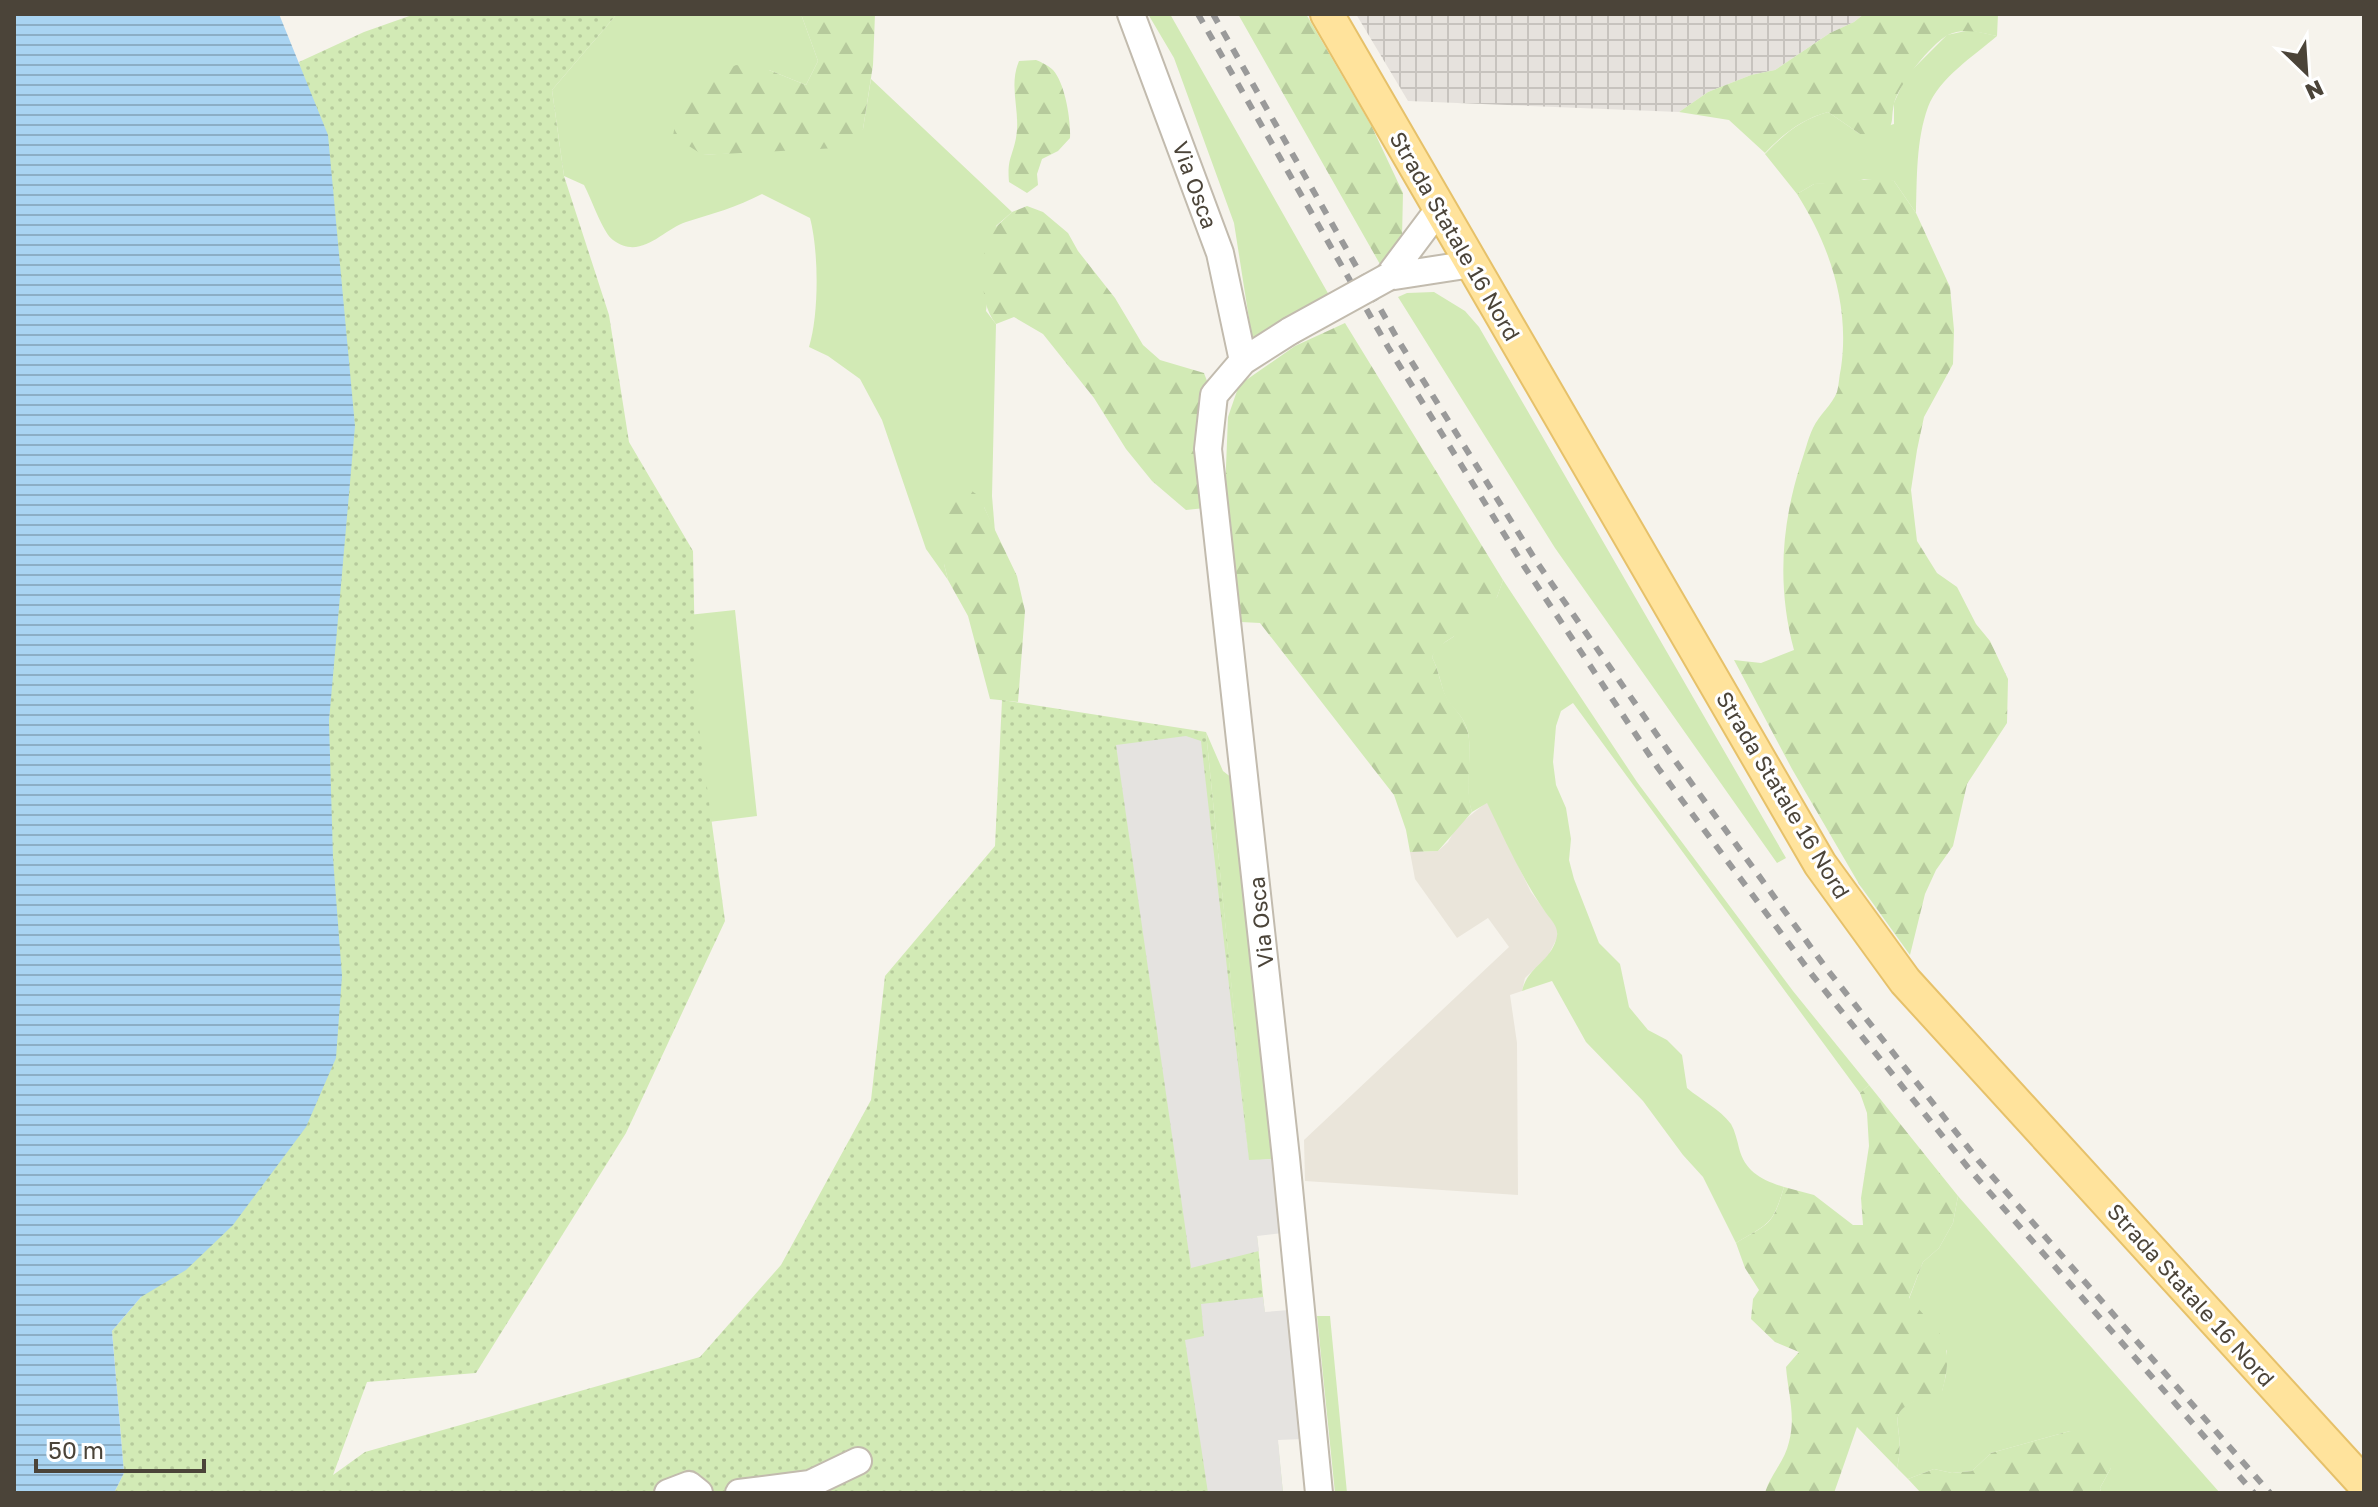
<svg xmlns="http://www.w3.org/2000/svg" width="2378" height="1507" font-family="'Golos Text',sans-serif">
<defs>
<pattern id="industrial-grid" width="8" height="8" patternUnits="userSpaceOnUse" patternTransform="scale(2)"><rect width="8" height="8" fill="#e6e2dd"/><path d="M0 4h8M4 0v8" fill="none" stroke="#c7c3be"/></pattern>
<pattern id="forest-firs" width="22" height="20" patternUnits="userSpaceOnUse" patternTransform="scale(2)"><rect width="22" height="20" fill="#d2eab5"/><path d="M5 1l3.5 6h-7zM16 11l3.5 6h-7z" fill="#b6ca9c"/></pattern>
<pattern id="park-dots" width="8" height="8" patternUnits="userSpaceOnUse" patternTransform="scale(2)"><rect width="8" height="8" fill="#d2eab5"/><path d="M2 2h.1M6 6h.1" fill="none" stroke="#b6ca9c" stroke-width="1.8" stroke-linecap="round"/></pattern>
<pattern id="water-rules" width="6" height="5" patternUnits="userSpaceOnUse" patternTransform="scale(2)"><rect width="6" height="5" fill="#a9d4f2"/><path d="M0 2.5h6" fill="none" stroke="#8caec5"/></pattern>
</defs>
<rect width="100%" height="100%" fill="#f6f3ec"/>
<path fill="#eae5da" d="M1487,802L1531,892L1557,927V938L1548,956L1525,978L1522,991L1510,995L1517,1043L1518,1195L1305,1181L1304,1140L1509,947L1488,918L1457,938L1415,879L1410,852L1438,851L1448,842L1457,826Z"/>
<path fill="url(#industrial-grid)" d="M1356,14H1864L1854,22L1830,33L1775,70L1751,75L1708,92L1679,112L1408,101Z"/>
<path fill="#d2eab5" d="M617,14H801L818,61L806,85L769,70L703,155L745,152L863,129L871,79L1012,212L996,226L986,311L996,324L992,496L995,532L984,507L944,564L948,580L926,549L882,420L860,379L828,356L809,347C819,315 819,252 810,218L762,194C737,207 712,214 686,222C662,230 641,261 613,240C603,233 591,198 584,185L564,176L552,90Z
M1148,14H1170L1329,295L1252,338L1234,223L1174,58Z
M1970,30L1997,36C1974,56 1939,78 1928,107C1916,140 1917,179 1916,213L1894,181L1864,179L1852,183L1814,184L1797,194L1765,154C1784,134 1802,119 1828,112L1860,134L1894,124V103L1906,76L1947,35Z
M1434,292L1465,311L1479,327L1786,858L1777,863L1555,548L1398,297L1407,293Z
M1503,580L1637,782L1793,991L1869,1085L1860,1093L1573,703L1561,711L1556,726L1553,762L1556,785L1566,808L1571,839L1569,860L1574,879L1599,943L1620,964L1629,1007L1648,1030L1667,1040L1682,1055L1687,1088C1701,1100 1720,1109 1731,1124C1735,1131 1737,1140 1739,1148C1745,1172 1762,1180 1784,1187C1772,1226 1770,1222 1736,1243L1703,1177L1683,1155L1643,1101L1586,1042L1552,981L1522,991C1528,966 1549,963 1556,940C1560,929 1553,922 1546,913C1522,879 1505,840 1487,803L1472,812C1462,784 1476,747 1465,724C1461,713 1448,705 1444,693C1440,680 1438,669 1432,657L1436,648L1453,637L1497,597Z
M735,610L757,816L701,823L679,616Z
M1206,732L1223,771L1232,778L1273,1159L1249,1161Z
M1958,1196L2220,1493H2101L2100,1488L2111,1468L2070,1431L1991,1453L1972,1471L1952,1473L1934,1469L1908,1479L1897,1468C1909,1418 1872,1412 1942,1391L1946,1375L1947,1351L1909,1299L1923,1262L1939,1248L1953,1223Z
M1317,1316H1330L1347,1493H1335Z"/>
<path fill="url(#forest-firs)" d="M801,14H875L873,65L863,129L837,148L703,155L673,136L678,107L693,86L736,65L769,70L806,85L818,61Z
M1238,14H1306L1372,127L1403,193L1402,238L1381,266Z
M1864,14H1998L1997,36C1981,33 1963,27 1948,35C1931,44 1898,85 1894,104C1890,122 1896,120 1883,138L1860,134L1828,112C1802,119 1783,134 1765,153L1729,120L1679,112L1708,92L1751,75L1775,70L1830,33L1854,22Z
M1036,60C1041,62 1049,66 1053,70C1065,83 1071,120 1070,138L1058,151L1042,159L1037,174L1038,185L1027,193L1009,182C1007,159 1012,158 1016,138C1021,111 1008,87 1019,61Z
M1884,178L1894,181L1916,213L1950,287L1954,330L1953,364L1924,417L1917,450L1911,490L1917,541L1937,573L1957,587L1976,624L1990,641L2008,679L2007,723L1967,784L1953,846L1936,870L1925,894L1910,955L1859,884L1792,769L1734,660L1761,663L1794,650C1777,587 1781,525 1801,463C1805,452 1808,438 1813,428C1819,415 1832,405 1837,392C1839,385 1839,376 1841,368C1850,306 1830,246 1797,194L1814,184Z
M1027,206L1043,212L1068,233L1078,251L1115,298L1143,345L1160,360L1204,373L1207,381L1204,405L1205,508L1186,510L1152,481L1126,449L1094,398L1043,334L1014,317L996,324C977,300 984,266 986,236L1012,212Z
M1345,323L1503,580C1499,592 1495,605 1486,614C1471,632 1443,636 1432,657C1439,670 1441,688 1447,698C1452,707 1462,715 1465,724C1476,747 1463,784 1472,812L1438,851L1410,852L1406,830L1394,795L1260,623L1241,622L1225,491L1228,417L1239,385L1295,346Z
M965,486L976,494L984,507L1017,576L1025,611L1018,702L990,699L968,616L948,580L944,564L943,538L947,508L953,490Z
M1869,1085L1958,1196L1953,1223L1939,1248L1923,1262L1909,1298C1941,1336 1956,1338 1942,1392C1872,1412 1909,1418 1897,1468L1857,1427L1834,1493H1765C1770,1475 1785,1461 1789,1442C1796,1416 1788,1393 1786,1367L1799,1352L1775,1342L1751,1319L1753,1299L1759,1290L1745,1268L1736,1243C1770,1222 1772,1227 1784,1187L1814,1195L1853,1225H1863L1861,1198L1869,1146L1867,1113L1860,1093Z
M2070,1431L2092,1434L2108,1450L2111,1468L2100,1488L2101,1493H1921L1908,1479L1934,1469L1952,1473L1972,1471L1991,1453Z"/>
<path fill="url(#park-dots)" d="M415,14H617L552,90L564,176L609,315L629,442L693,551L696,705L725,921L626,1133L476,1373L367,1382L333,1475L365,1452L700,1357L781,1265L871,1100L885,976L995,846L1002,700L1206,732L1283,1493H114L124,1473L112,1331L141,1297L329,721L336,226L299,62L364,32Z"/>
<path fill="#e5e3e0" d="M1186,736L1201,741L1249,1160L1273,1159L1282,1233L1257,1236L1259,1251L1191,1268L1116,745Z
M1263,1297L1265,1312L1289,1310L1303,1439L1278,1440L1283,1493H1208L1185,1340L1204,1336L1201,1304Z"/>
<path fill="url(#water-rules)" d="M14,14H279L328,135L355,426L329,721L333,858L342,976L336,1058L306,1127L233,1225L186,1270L141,1297L112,1331L124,1473L114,1493H14Z"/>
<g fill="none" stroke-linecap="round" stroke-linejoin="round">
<g stroke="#c2bbae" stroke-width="30">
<path id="minor" d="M1131,14L1220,253L1243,361
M1388,277L1439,209
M1388,277L1472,264
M1290,331L1243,361L1214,395L1208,449L1286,1158L1319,1493
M668,1493L689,1485L699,1493
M739,1493L810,1484L858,1461"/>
</g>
<g stroke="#e6c16a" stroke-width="36">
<path id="major" d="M1327,14L1820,864L1905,981L2364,1484"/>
</g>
<use href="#minor" stroke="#fff" stroke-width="26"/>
<use href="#major" stroke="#ffe39c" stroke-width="32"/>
<path stroke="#9a9a9a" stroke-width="6" stroke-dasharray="10 10" stroke-linecap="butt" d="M1198,14L1388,347L1524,566L1658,768L1813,976L1970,1170L2254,1493
M1213,14L1398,340L1536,561L1671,755L1826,968L1978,1160L2270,1493"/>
<g stroke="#c2bbae" stroke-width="30" stroke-linecap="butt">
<path id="minor-bridge" d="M1290,331L1388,277"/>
</g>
<use href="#minor-bridge" stroke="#fff" stroke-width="26"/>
</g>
<g text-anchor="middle" stroke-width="6" stroke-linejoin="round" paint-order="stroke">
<g font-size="22" fill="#4b4439" stroke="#fff">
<text transform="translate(1195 185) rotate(70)" y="8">Via Osca</text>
<text transform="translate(1455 236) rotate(60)" y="8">Strada Statale 16 Nord</text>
<text transform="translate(1783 795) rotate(59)" y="8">Strada Statale 16 Nord</text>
<text transform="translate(1261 922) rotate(-96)" y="8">Via Osca</text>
<text transform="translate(2191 1295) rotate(48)" y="8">Strada Statale 16 Nord</text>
</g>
</g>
<rect width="2378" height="1507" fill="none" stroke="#4b4439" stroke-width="32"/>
<g transform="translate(2306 72) rotate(155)" stroke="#ffffff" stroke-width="6" paint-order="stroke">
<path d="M0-6L14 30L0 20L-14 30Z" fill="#4b4439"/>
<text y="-12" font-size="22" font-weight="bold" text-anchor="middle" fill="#4b4439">N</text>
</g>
<path d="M36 1459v12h168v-12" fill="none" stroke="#4b4439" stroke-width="4"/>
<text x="48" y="1459" font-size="24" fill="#4b4439" stroke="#ffffff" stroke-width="6" paint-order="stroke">50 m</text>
</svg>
